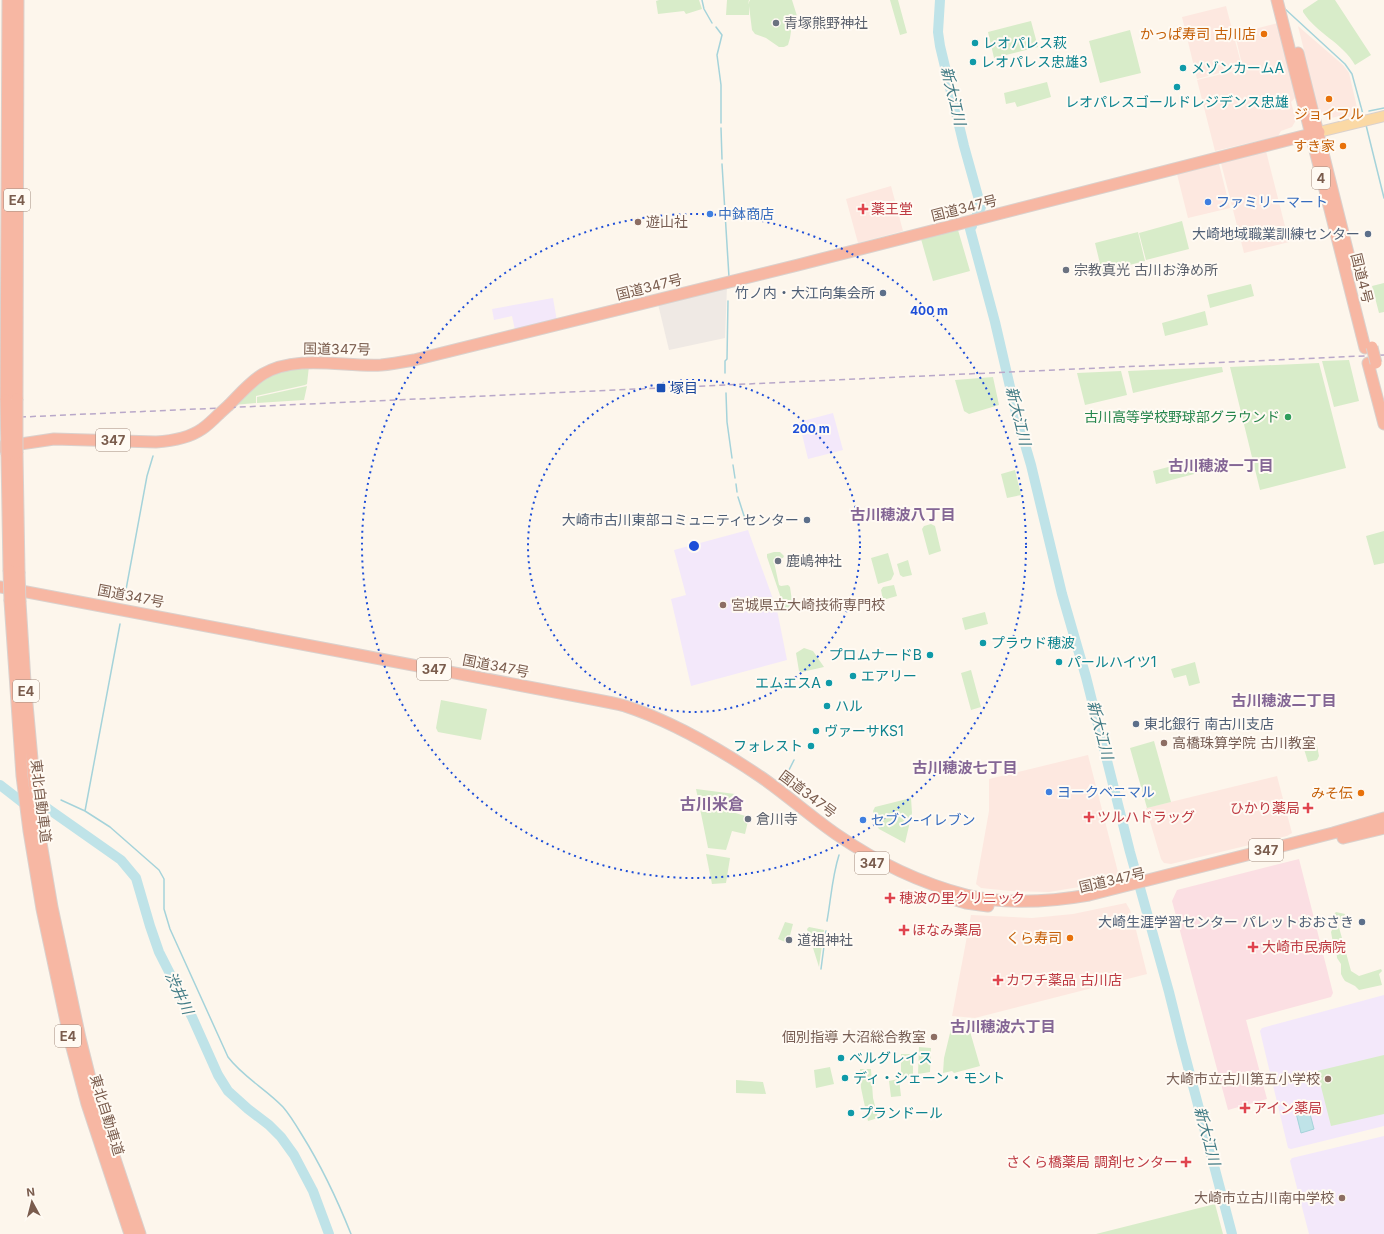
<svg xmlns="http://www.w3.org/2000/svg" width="1384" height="1234" font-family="Inter,'Noto Sans JP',sans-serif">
<rect width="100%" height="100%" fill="#fdf6ec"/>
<path fill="#fde8e0" d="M1226,6L1242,67L1197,79L1182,17Z
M1278,23L1296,97L1291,102L1296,120L1292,127L1281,131L1278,136L1215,151L1197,80L1243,69L1235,34Z
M1298,26L1343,65L1349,73L1359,116L1352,119L1345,115L1331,118L1320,114Z
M1266,151L1289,242L1244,253L1221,163Z
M1219,164L1230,208L1188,218L1177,174Z
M891,186L903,231L858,243L846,199Z
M1088,755L1119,876L1091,885L1049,892L1010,891L981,888L976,884L989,811V779Z
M1277,776L1292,833L1287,836L1171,864L1164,863L1161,859L1146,808Z
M1126,903L1130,910L1135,926L1147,974L975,1018L952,1016L971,915L1032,918L1073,914Z"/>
<path fill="#efe9e4" d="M727,286L725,338L669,350L658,304Z"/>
<path fill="#f3e8fa" d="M553,298L557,321L515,330L512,316L494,320L492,309Z
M833,413L843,450L808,459L799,422Z
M748,530L777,610L787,660L691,686L671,599L686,595L674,550Z
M1384,995V1126L1291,1149L1288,1148L1260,1031L1262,1028Z
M1384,1136V1234H1309L1290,1161L1292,1158Z"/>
<path fill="#fbdfe3" d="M1299,859L1333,993L1331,997L1246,1020L1267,1099L1228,1110L1172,901L1177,890Z"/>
<path fill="#d8ecc9" d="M659,0H699L702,9L686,14L684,11L658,14L656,1Z
M727,0H749L748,4L750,0H792L797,16L792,24L790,38L788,45L784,47H779L766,38L755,34L752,30L749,6V15H726Z
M890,0H898L907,33L900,35Z
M1318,0H1335L1371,55L1355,65C1343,43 1316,33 1303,12V10Z
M1031,21L1038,47L994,58L988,32Z
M1130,30L1141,73L1100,83L1089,41Z
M1047,82L1051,97L1017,107L1015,102L1006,104L1004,93Z
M1182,221L1189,249L1146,260L1139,233Z
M958,230L970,271L933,281L921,239Z
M1138,232L1145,261L1102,272L1095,243Z
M1384,283V312L1379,313L1372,286Z
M1251,284L1254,296L1210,308L1207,295Z
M1205,311L1208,325L1165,336L1162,323Z
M1349,360L1359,401L1334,407L1322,361Z
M1319,363L1346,468L1260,490L1230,367Z
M309,366L307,384L305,385L256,396V403L233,405L254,385L274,373Z
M1222,367L1223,372L1133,393L1128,371Z
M1121,371L1127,395L1085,405L1077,373Z
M993,377L999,405L969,414L964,411L955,380Z
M307,386L304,400L257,403V397Z
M1195,460L1198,473L1156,484L1153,471Z
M1015,470L1021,495L1007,498L1001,474Z
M931,524L935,526L941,551L929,555L922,529L924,526Z
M1384,531V563L1374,565L1366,536Z
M774,552H780L784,556L783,558L775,559L774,562L779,585L781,586L788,585L790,587L793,608L791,611L787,612L785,610L767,557V554Z
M888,553L894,574L891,580L878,584L871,558Z
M908,560L912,575L903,577L900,575L897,564Z
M894,585L897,596L883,600L881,590L883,587Z
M985,612L988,624L965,630L962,618Z
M804,648L813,651L824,667L802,672L799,671L796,653Z
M1195,662L1200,683L1189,686L1186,675L1174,678L1171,669Z
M971,670L981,707L971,710L961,673Z
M441,700L487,709L481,740L438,732L436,728Z
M1154,741L1171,802L1147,808L1130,748Z
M1317,746L1319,756L1317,760L1308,762L1304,749Z
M696,789L735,794L732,812L749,817L745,834L732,831L726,850L708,848Z
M911,798L912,813L905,843L879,829L877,826L873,811L875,807Z
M706,854L730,858L726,883L712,884Z
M1336,912L1345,914L1343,918L1337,920L1351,971L1359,976L1381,969L1382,971L1379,974L1382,985L1359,990L1355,986L1345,981L1343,978L1341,974V964L1337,958L1336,945L1333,943L1331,932L1332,930L1331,917Z
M785,922L793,924L788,943L778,939Z
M809,927L824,930L819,967L807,929Z
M953,1025L969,1028L980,1066L954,1073L952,1071L943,1073L944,1058L951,1029Z
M919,1047L931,1048L930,1072L918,1074Z
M901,1054H910L913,1058V1076L901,1077Z
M1384,1055V1114L1331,1126L1317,1071Z
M830,1067L834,1084L816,1088L814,1070Z
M860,1069H871L873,1098L878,1118L868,1121L861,1088Z
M899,1079L901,1096L891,1097L889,1081Z
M736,1080L763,1082L766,1094L736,1093Z
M1215,1204L1223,1234H1096Z"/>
<path fill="#bfe3e8" stroke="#a5d3da" d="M1309,1110L1314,1129L1301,1133L1296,1113Z"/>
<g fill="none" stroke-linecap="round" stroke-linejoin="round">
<path stroke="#a5d3da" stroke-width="1.5" d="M702,0L704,9L712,23
M1284,8L1345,64L1352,74L1364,118
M716,27L722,35L717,55L721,85V123
M1369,111L1384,108
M1366,125L1384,198
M721,128L722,159
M722,164L729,277
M725,373V361L727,359L728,301
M726,393L727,422L732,458
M733,465L735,478
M736,484L737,492
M738,497L746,522
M125,595L147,476L153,456
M785,781L786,776L794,760
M61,800L85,811L110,827L159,870L164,879V909L170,929L228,1057C243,1077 266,1089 283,1107C290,1115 296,1125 302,1135C322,1167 337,1199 351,1234
M85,811L120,624
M827,921C831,899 832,877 839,855
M821,969L826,931"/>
<path stroke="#bfe3e8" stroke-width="10" d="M940,0L938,32L940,46L964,146L981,207L977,214
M972,226L970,229L995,322L1017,417L1031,465L1062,594L1086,677L1130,852L1169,992L1182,1044L1232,1234
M0,785L22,802L47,808L121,860L136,878L150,926L159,952L192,1017L218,1075L228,1091L248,1109L269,1125L281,1137L294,1155L313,1191L329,1234"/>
<g stroke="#dad1cd" stroke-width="12">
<path id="major" d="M1319,132L1384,116"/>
</g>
<g stroke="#dad1cd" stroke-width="13">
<path id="highway" d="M1277,0L1365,348
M1298,53L1350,261
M1368,363L1384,424
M17,399L18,0
M6,400L8,0
M229,405C240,394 250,382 263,374C297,354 343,367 381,365C392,364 403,362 414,360L798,265L1319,132
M0,447L54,439L156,442C172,441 189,438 202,429C208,425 214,419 219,414
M17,453L19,572
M7,455L9,570
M0,587L592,699C603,701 614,703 625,706C671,721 721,750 761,777C787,795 810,816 836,834C875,861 920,883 966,895C1006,905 1049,902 1089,895L1333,833L1384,818
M10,601L22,776L29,831L42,909L70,1040L87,1104L130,1234
M20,602L25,682L34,781L40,837L52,907L80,1038L96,1102L140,1234
M1343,838L1384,828
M946,897L966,903L988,906"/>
</g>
<use href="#major" stroke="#fbd9a5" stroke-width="10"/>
<use href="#highway" stroke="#f7b7a3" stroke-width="11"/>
<path stroke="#b9a8c9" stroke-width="1.5" stroke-dasharray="6 4" stroke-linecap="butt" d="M0,418L1384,355"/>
<g stroke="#dad1cd" stroke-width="13" stroke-linecap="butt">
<path id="highway-bridge" d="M1372,347L1376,363
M17,399V453
M6,400L7,455
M219,414L229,405
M9,570L10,601
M19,572L20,602"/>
</g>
<use href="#highway-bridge" stroke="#f7b7a3" stroke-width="11"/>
</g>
<g fill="none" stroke="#1d4ed8" stroke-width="2" stroke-dasharray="2 4">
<circle cx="694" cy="546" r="166"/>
<circle cx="694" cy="546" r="332"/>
</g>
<g fill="#6b7280" stroke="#fffaf3" stroke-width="1.5">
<circle cx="776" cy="23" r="4"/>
<circle cx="1066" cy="270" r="4"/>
<circle cx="778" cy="561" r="4"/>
<circle cx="748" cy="819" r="4"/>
<circle cx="789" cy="940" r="4"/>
</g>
<g fill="#e8710a" stroke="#fffaf3" stroke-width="1.5">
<circle cx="1264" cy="34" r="4"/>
<circle cx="1329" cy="99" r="4"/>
<circle cx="1343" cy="146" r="4"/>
<circle cx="1361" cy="793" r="4"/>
<circle cx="1070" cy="938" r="4"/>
</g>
<g fill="#0f9aa8" stroke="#fffaf3" stroke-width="1.5">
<circle cx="975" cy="43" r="4"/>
<circle cx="973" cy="62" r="4"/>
<circle cx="1183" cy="68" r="4"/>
<circle cx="1177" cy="87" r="4"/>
<circle cx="983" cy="643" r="4"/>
<circle cx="930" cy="655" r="4"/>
<circle cx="1059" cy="662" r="4"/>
<circle cx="853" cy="676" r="4"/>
<circle cx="829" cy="683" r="4"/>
<circle cx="827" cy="706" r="4"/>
<circle cx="816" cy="731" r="4"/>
<circle cx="811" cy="746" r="4"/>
<circle cx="841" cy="1058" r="4"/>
<circle cx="845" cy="1078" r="4"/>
<circle cx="851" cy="1113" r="4"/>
</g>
<g fill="#3f7fe0" stroke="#fffaf3" stroke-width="1.5">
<circle cx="1208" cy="202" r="4"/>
<circle cx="710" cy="214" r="4"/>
<circle cx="1049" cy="792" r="4"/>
<circle cx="863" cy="820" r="4"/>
</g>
<g fill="#e0444e" stroke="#fffaf3" stroke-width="1.5">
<path d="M861 203h4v4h4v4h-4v4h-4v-4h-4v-4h4z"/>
<path d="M1306 802h4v4h4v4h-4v4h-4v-4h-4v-4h4z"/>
<path d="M1087 811h4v4h4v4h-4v4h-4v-4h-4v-4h4z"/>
<path d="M888 892h4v4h4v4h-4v4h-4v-4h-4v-4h4z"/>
<path d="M902 924h4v4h4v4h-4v4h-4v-4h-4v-4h4z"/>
<path d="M1251 941h4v4h4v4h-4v4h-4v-4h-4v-4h4z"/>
<path d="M996 974h4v4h4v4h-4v4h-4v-4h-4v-4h4z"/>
<path d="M1243 1102h4v4h4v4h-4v4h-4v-4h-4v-4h4z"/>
<path d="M1184 1156h4v4h4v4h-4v4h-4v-4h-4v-4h4z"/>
</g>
<g fill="#8d6e63" stroke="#fffaf3" stroke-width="1.5">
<circle cx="638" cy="222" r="4"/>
<circle cx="723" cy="605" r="4"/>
<circle cx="1164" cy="743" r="4"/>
<circle cx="934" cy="1037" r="4"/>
<circle cx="1328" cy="1079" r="4"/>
<circle cx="1342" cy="1198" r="4"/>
</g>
<g fill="#5c6f8a" stroke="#fffaf3" stroke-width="1.5">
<circle cx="1368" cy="234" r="4"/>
<circle cx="883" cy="293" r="4"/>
<circle cx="807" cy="520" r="4"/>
<circle cx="1136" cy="724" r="4"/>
<circle cx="1362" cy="922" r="4"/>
</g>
<rect fill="#1a4fb4" stroke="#fffaf3" stroke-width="1.5" x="656" y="383" width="10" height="10" rx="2"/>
<circle fill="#2e9e5b" stroke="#fffaf3" stroke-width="1.5" cx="1288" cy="417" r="4"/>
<g text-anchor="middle" stroke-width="4" stroke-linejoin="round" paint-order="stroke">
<g fill="#fffaf3" stroke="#a28b7f" stroke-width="1">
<rect x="1312" y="167" width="18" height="22" rx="3"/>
<rect x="4" y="189" width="26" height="22" rx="3"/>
<rect x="96" y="429" width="34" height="22" rx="3"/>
<rect x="417" y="658" width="34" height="22" rx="3"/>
<rect x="13" y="680" width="26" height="22" rx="3"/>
<rect x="1249" y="839" width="34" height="22" rx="3"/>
<rect x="855" y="852" width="34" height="22" rx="3"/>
<rect x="55" y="1025" width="26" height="22" rx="3"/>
</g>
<g font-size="13" font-weight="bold" fill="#7a5c4d">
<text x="1321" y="183">4</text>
<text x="17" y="205">E4</text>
<text x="113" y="445">347</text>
<text x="434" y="674">347</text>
<text x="26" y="696">E4</text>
<text x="1266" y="855">347</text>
<text x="872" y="868">347</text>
<text x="68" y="1041">E4</text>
</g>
<g font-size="14" fill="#5b616d" stroke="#fffaf3" text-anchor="start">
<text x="784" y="28">青塚熊野神社</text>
<text x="1074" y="275">宗教真光 古川お浄め所</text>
<text x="786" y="566">鹿嶋神社</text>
<text x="756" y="824">倉川寺</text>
<text x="797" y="945">道祖神社</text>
</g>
<g font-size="14" fill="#c56008" stroke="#fffaf3" text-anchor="end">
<text x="1256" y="39">かっぱ寿司 古川店</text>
<text x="1329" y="119" text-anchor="middle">ジョイフル</text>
<text x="1335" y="151">すき家</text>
<text x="1353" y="798">みそ伝</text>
<text x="1062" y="943">くら寿司</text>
</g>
<g font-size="14" fill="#0d838f" stroke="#fffaf3" text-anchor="start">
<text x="983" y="48">レオパレス萩</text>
<text x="981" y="67">レオパレス忠雄3</text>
<text x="1191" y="73">メゾンカームA</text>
<text x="1177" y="107" text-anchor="middle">レオパレスゴールドレジデンス忠雄</text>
<text x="991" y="648">プラウド穂波</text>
<text x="922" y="660" text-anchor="end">プロムナードB</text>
<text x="1067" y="667">パールハイツ1</text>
<text x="861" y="681">エアリー</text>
<text x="821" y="688" text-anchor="end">エムエスA</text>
<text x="835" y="711">ハル</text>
<text x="824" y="736">ヴァーサKS1</text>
<text x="803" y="751" text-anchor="end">フォレスト</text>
<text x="849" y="1063">ベルグレイス</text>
<text x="853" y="1083">ディ・シェーン・モント</text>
<text x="859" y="1118">プランドール</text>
</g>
<g font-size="14" fill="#366cbe" stroke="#fffaf3" text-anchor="start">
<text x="1216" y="207">ファミリーマート</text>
<text x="718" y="219">中鉢商店</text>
<text x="1057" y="797">ヨークベニマル</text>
<text x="871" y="825">セブン-イレブン</text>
</g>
<g font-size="14" fill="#7a5c4d" stroke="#fffaf3">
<text transform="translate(964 208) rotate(-14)" y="5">国道347号</text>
<text transform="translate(1362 278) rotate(76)" y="5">国道4号</text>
<text transform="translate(649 287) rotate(-14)" y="5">国道347号</text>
<text transform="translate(337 349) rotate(1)" y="5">国道347号</text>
<text transform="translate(131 596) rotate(11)" y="5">国道347号</text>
<text transform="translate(496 666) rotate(11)" y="5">国道347号</text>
<text transform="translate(808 794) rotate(37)" y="5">国道347号</text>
<text transform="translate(41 801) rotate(83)" y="5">東北自動車道</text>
<text transform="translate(1112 880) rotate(-13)" y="5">国道347号</text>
<text transform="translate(107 1115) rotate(73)" y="5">東北自動車道</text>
</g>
<g font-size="14" fill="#be3a42" stroke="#fffaf3" text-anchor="start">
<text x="871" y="214">薬王堂</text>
<text x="1300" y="813" text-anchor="end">ひかり薬局</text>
<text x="1097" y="822">ツルハドラッグ</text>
<text x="899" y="903">穂波の里クリニック</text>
<text x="912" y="935">ほなみ薬局</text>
<text x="1262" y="952">大崎市民病院</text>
<text x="1006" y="985">カワチ薬品 古川店</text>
<text x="1253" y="1113">アイン薬局</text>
<text x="1178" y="1167" text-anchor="end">さくら橋薬局 調剤センター</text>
</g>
<g font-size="14" fill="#785e54" stroke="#fffaf3" text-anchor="start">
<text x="646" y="227">遊山社</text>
<text x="731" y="610">宮城県立大崎技術専門校</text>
<text x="1172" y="748">高橋珠算学院 古川教室</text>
<text x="926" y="1042" text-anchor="end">個別指導 大沼総合教室</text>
<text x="1320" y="1084" text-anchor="end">大崎市立古川第五小学校</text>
<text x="1334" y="1203" text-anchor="end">大崎市立古川南中学校</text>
</g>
<g font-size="14" fill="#4e5e75" stroke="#fffaf3" text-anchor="end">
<text x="1360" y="239">大崎地域職業訓練センター</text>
<text x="875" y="298">竹ノ内・大江向集会所</text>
<text x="799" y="525">大崎市古川東部コミュニティセンター</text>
<text x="1144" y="729" text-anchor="start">東北銀行 南古川支店</text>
<text x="1354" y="927">大崎生涯学習センター パレットおおさき</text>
</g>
<g font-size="14" fill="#164399" stroke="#fffaf3" text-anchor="start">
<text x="670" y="393">塚目</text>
</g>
<g font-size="14" fill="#27864d" stroke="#fffaf3" text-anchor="end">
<text x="1280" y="422">古川高等学校野球部グラウンド</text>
</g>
<g font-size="15" font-style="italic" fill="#437c86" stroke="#fffaf3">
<text transform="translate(953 96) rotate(76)" y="5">新大江川</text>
<text transform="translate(1018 416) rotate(76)" y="5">新大江川</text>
<text transform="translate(1100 730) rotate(75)" y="5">新大江川</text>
<text transform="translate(179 993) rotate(65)" y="5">渋井川</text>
<text transform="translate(1207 1136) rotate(75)" y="5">新大江川</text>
</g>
<g font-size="15" font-weight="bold" fill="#846695" stroke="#fffaf3">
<text x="1221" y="471">古川穂波一丁目</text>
<text x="903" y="520">古川穂波八丁目</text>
<text x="1284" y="706">古川穂波二丁目</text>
<text x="965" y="773">古川穂波七丁目</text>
<text x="1003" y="1032">古川穂波六丁目</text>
</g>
<g font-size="16" font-weight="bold" fill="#846695" stroke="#fffaf3">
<text x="712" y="810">古川米倉</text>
</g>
</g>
<circle cx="694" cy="546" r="6" fill="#1d4ed8" stroke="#fffaf3" stroke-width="2"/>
<g font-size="12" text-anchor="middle" font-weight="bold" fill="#1d4ed8" stroke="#fffaf3" stroke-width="4" stroke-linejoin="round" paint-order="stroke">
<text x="929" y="315">400 m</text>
<text x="811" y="433">200 m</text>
</g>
<g transform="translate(32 1202) rotate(353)" stroke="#fffaf3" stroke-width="3" paint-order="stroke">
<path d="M0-3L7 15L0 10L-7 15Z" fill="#7a5c4d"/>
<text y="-6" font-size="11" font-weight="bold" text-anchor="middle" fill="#7a5c4d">N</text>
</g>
</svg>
